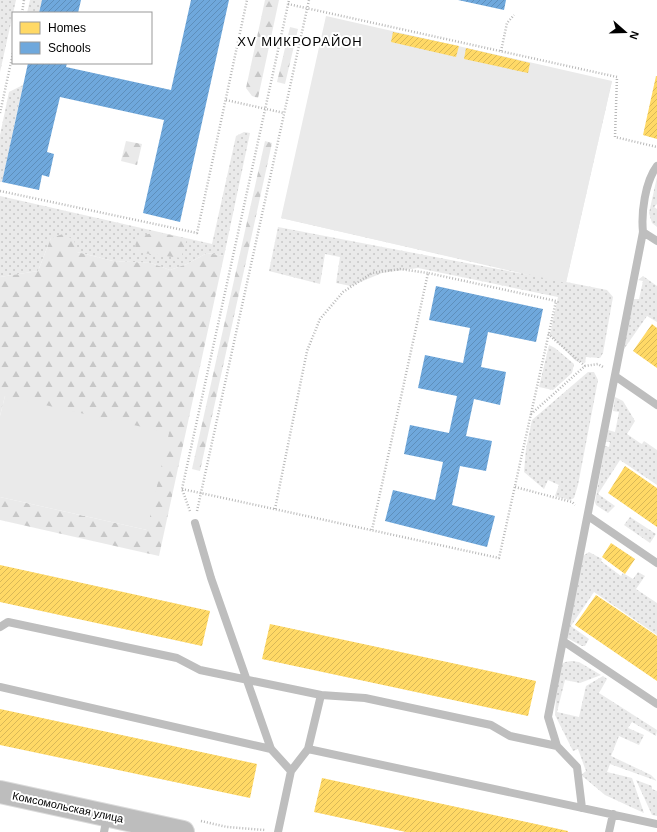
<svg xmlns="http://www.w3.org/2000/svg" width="657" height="832" font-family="Arial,sans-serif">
<defs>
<pattern id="grass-dots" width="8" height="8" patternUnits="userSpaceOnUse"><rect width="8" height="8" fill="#eaeaea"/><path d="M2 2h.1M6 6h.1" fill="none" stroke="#c7c7c7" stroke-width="1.8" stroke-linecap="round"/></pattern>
<pattern id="forest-firs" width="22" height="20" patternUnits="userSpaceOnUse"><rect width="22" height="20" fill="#eaeaea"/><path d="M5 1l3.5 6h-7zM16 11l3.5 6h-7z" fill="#c7c7c7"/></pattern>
<pattern id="homes-hatch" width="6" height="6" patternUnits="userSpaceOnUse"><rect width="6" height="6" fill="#ffd966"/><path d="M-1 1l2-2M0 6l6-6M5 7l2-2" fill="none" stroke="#d9b857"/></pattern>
<pattern id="schools-hatch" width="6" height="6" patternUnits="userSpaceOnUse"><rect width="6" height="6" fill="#6fa8dc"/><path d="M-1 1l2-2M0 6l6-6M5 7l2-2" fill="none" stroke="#5e8fbb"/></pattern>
</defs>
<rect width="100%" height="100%" fill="#fff"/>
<path fill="url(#grass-dots)" d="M0,0H16L0,72Z
M30,0H42L39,13H27Z
M612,81L566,282L607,290L613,297L603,353L600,358L586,357L585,363L576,361L550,335L558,297L418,268L382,273L351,286L336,283L340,257L325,254L320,284L269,271L278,227L529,275L281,218Z
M23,85L2,182H0V135L9,92Z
M244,132L250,133L224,256L207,253L187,264L170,270L151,263L113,261L77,252L51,238L38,271L0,277V196L212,244L236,136Z
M657,177V204L654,207L657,209V227L652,223L649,213Z
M643,276L657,286V322L647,316L624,349L634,299H639L643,281L638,280Z
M549,345L555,348L574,364L572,373L553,390L539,387Z
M588,372H594L598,380L578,485L574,498L570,500L555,496L559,485L548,480L544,489L524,472L526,449L532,420Z
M615,397L623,401L635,421L627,434L640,443L642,444L644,441L657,450V485L620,460L598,494L615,506L608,513L596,505L595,502L605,446L609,447L610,442H606L608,430L615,432L619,412L613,411Z
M630,517L656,534L650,543L624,525Z
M589,552L602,559L601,561L621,576L623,573L633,579L638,572L645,576L636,589L657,603V635L594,592L571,626L589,639L585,646H582L567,638L583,556Z
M572,661L579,662L601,675L580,683L565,680L557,712L579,717L586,686L603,676L607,679L599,693L657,730L656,736L632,722L628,728L644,735L639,745L619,736L611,756L651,775L657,781L610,764L607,772L632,778L644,813L605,795L581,775L586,771L578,749L573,751L555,715L556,696L562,664L565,662Z
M636,780L652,786V789L657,791V816L652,815Z"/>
<path fill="url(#forest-firs)" d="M265,0H279L258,98L252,96L246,88Z
M290,27L298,29L285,84L277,82Z
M126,141L142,144L137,165L121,161Z
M265,141L272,143L200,471L192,469Z
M157,232L187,239L181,258L135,252L136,237Z
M63,234L74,240L77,252L113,261L151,263L170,270L187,264L207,253L224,256L159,556L0,520V497L147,530L5,396L0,416V277L38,271L51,238Z"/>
<path fill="#eaeaea" d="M326,16L612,81L566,283L281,218Z
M5,396L169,433L147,530L0,497V416Z"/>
<path fill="url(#homes-hatch)" d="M393,32L459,46L456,57L391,42Z
M466,48L530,63L528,73L464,59Z
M656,76H657V139L643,135Z
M652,324L657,328V368L633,351Z
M625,466L657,488V527L608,493Z
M611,543L635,559L625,574L602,557Z
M0,565L210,611L202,646L0,602Z
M596,595L657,636V681L575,625Z
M270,624L536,681L528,716L262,659Z
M0,709L257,764L250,798L0,745Z
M322,778L568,831V832H406L314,812Z"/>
<path fill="url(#schools-hatch)" d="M42,0H81L78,13H39Z
M191,0H229L180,222L143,213L164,120L60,97L47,152L54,154L49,177L42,175L39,190L2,182L28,63H67L66,67L171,90Z
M458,0H506L504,10Z
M436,286L543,309L536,342L488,332L481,367L506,372L500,405L474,399L466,436L492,441L486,471L460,466L452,505L495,516L487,547L385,521L393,490L435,500L443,462L404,454L410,425L449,433L457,396L418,388L425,355L463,363L470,328L429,320Z"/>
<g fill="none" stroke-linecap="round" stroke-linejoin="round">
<g stroke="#dbdbdb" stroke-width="24">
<path id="primary" d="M0,792L183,832"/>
</g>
<path stroke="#b8b8b8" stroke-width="2.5" stroke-dasharray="1 2" stroke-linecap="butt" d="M288,4L617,77L615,137L657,147
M22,13L24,0
M501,51L507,23L514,15
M226,100L284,113
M0,113L13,53
M0,191L197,233L247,0
M548,334L585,366
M531,414L585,366L598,364L603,367
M515,487L572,502L575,505
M182,489C288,512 394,535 499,558L556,301L428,273L372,530
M275,509L307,351L320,319L343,292L372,273L400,269L428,273
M190,511L182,489L289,0
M197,511L309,0
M201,821L227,827L265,830"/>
<path stroke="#bebebe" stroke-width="8" d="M643,232L657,241
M615,376L657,405
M588,516L657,563
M195,523L211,578L271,749L291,771
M0,627L8,622L177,658L200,670L321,695
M563,641L657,704
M0,687L271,749
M308,749L321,695L365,698L491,725L510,736L557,746
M582,808L577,767L557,746L548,717L643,232C641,213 645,182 657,166
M104,832L107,817
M278,832L291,771L308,749L657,824
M609,832L613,814"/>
<use href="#primary" stroke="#bdbdbd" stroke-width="22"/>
</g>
<g text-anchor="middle" stroke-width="4" stroke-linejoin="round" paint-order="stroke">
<g font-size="11" fill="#000" stroke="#fff">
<text transform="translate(68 807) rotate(12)" y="4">Комсомольская улица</text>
</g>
<g font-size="13" letter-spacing="1" fill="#000" stroke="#fff">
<text x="300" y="46">XV МИКРОРАЙОН</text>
</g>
</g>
<rect x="12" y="12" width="140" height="52" fill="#ffffff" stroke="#999999"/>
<rect x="20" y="22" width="20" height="12" fill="#ffd966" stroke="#999999"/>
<text x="48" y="32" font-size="12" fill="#000000">Homes</text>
<rect x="20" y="42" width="20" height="12" fill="#6fa8dc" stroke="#999999"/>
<text x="48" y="52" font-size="12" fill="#000000">Schools</text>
<g transform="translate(625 32) rotate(110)" stroke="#ffffff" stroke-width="3" paint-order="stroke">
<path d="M0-3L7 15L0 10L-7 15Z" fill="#000000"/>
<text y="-6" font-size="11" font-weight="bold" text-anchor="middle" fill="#000000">N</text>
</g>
</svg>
